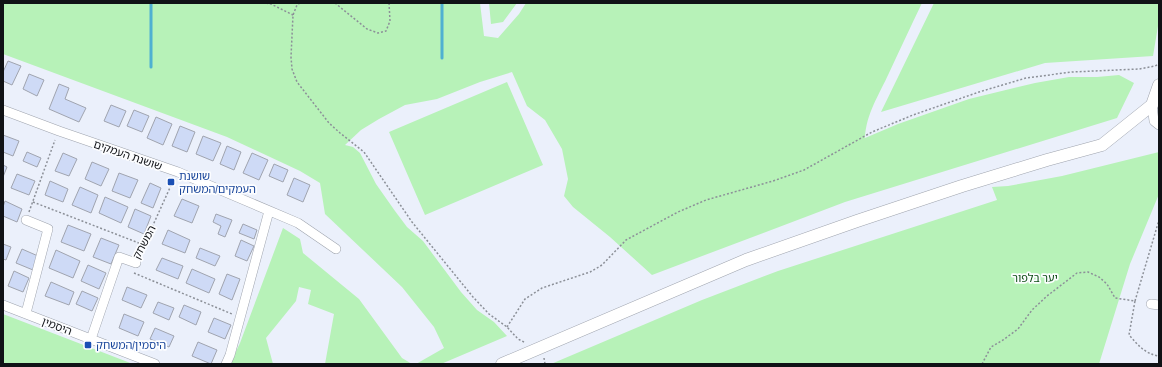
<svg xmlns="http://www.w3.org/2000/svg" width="1162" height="367" font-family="'Archivo Narrow','Noto Sans Hebrew',sans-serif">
<rect width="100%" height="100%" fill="#ebf0fb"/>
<path fill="#b7f2b8" d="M3,3H480L484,36L498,38L519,14L526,3H922C911,26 900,49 889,73C879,95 866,114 865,138L898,124L969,99L1035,83L1069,77H1097L1119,75L1134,83L1117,118L845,202L652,275L610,237L573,207L564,196L568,179L562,149L545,120L527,106L512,72L480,82L437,99L405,105L379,119L361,130L345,145L353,147L360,153L376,184L395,211L407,227L423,241L461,292L477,310L494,322L507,336L441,364H416L444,348L434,327L402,287L325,214L320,183L300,171L227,137L3,54Z
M489,3H517L503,22L491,24Z
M934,3H1159V20L1153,56L1045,63L881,112Z
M507,82L543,165L425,215L389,132Z
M1159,152V194L1130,264L1099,364H551L702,300L778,271L997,200L992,187L1008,186L1062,176Z
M283,228L300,239L303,253L359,299L402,358L412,364H325L334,314L308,304L311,290L299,287L296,301L266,338L273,364H230L240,343Z
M3,314L133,364H3Z"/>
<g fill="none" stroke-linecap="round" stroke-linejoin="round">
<path stroke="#4fb0d1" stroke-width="3" d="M151,3V67
M442,58V3"/>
</g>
<path fill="#cedaf6" stroke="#a0a4af" d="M8,61L21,66L12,85L3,81V72Z
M29,74L44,80L37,96L23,89Z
M59,84L69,88L65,99L86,108L79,122L49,109Z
M111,105L126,111L119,127L104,121Z
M134,110L149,116L142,132L127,126Z
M156,117L172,124L163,145L147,138Z
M180,126L195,132L187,152L172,146Z
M3,135L19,141L13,156L3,152Z
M203,136L221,143L213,161L196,154Z
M227,146L241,152L234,170L220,164Z
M27,152L41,158L37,167L23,161Z
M63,153L77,159L69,176L55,171Z
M252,153L268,160L259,180L243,173Z
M92,162L109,169L101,186L85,179Z
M274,164L288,170L283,182L269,176Z
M3,165L7,167L3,177Z
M119,173L138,180L130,198L112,191Z
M17,174L35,181L29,195L11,188Z
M294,178L310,185L303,202L287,195Z
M50,181L68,189L63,202L45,195Z
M150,183L161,188L153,208L141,203Z
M80,187L98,195L91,213L72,205Z
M105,197L128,207L121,223L99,213Z
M182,199L199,206L192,223L174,216Z
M5,201L22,209L17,222L3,216V207Z
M135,209L151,216L144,234L128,227Z
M216,214L232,220L225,237L218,234L221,226L213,222Z
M243,224L257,230L254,239L239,233Z
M68,225L91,234L84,251L61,242Z
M168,230L190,240L185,253L162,244Z
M101,238L119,245L111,264L93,257Z
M241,240L254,246L247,261L235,256Z
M3,244L11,247L6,260L3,259Z
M200,248L220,256L215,266L196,258Z
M22,249L38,256L33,270L16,263Z
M56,250L80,261L73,278L49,268Z
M162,258L183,266L178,279L156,270Z
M88,265L106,273L99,289L81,281Z
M192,269L215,279L209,293L186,283Z
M14,271L29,278L23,292L8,286Z
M227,274L240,279L232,300L219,294Z
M51,282L74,292L69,305L45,296Z
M127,287L147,295L141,308L122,300Z
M82,291L98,298L92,311L76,304Z
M158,302L174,308L169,320L153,313Z
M184,305L201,312L196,325L179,317Z
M124,314L144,322L138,336L119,328Z
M214,318L231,325L225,339L208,332Z
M155,328L174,336L169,347L150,339Z
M198,342L217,350L211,364L192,356Z"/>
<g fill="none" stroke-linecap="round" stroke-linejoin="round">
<g stroke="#9fa4ae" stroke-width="10">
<path id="street" d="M1152,105L1154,121L1159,125
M3,110L59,131L178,172L298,223L336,249
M1151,304L1159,305
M3,305L155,364
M26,313L48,229L26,220
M91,339L119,257L136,263
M226,364L230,355L269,211"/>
</g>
<g stroke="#9fa4ae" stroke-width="13">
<path id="secondary" d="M502,364L746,260L857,221L962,186L1047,160L1102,145L1152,105L1159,85"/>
</g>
<path stroke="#8c9098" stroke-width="1.5" stroke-dasharray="2 2" stroke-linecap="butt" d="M266,3L271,4L293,15
M300,3L297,5L293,15L291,57L292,69L297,82L329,123L340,133L364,152L412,222L473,297L489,314L507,327L518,339L524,342
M335,3L367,29L378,33L386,31L390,21L389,3
M33,202L144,245
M29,212L55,140
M139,256L173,181
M134,273L232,314
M1135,301L1159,220
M507,327L525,299L542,288L590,272L602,265L626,240L678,212L706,200L773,181L804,170L872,132L913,115L979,92L1026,78L1072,72L1139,69L1155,66L1159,64
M544,358L545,364
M982,364L991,347L1003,340L1018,329L1032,310L1047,296L1077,273L1088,272L1099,277L1107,284L1115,298L1135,301L1129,335C1138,345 1145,354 1159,356"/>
<use href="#street" stroke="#fff" stroke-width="9"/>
<use href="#secondary" stroke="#fff" stroke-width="12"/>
</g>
<g fill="#1a4fb4" stroke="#fcfdff" stroke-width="1.5">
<rect x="167" y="178" width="8" height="8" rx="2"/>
<rect x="84" y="341" width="8" height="8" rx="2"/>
</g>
<g text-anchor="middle" stroke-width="3.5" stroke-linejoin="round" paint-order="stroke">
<g font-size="11" fill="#101216" stroke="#fcfdff">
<text transform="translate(128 155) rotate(19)" y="4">שושנת העמקים</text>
<text transform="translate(144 242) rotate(-62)" y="4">המשחק</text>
<text transform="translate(57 326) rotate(21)" y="4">היסמין</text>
</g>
<g font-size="11" fill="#164399" stroke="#fcfdff" text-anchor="start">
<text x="179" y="180">שושנת<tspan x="179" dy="13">העמקים/המשחק</tspan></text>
<text x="96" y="349">היסמין/המשחק</text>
</g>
<g font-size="11" fill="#0c4c15" stroke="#fcfdff">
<text x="1035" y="282">יער בלפור</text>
</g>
</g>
<rect width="1162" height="367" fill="none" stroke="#101216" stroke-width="8"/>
</svg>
